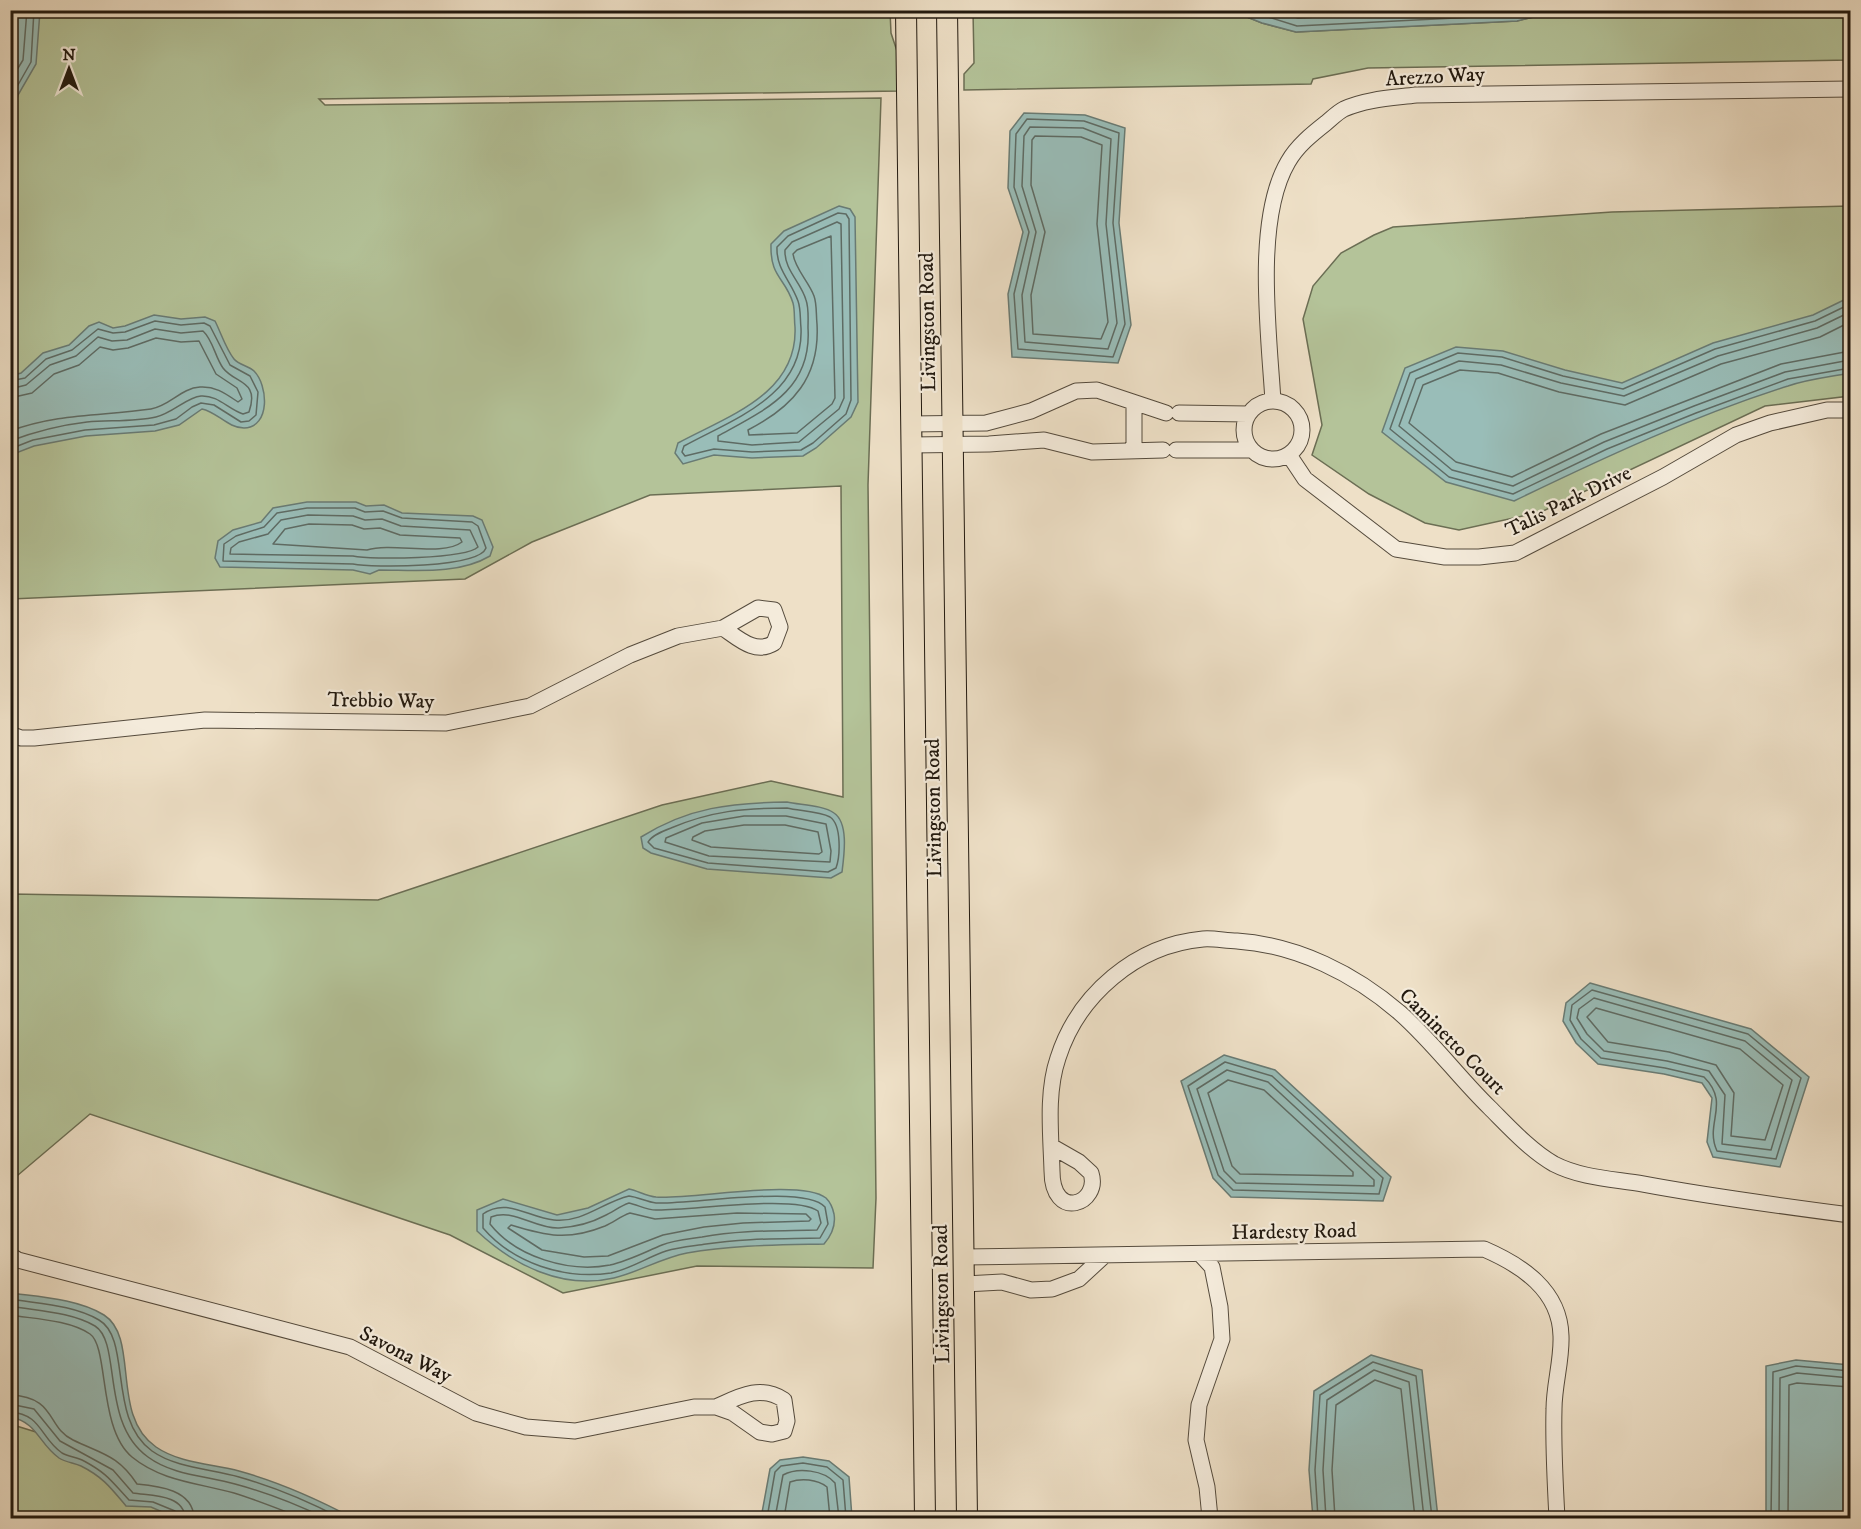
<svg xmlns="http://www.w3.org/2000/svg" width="1861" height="1529" font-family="'IM FELL DW Pica',serif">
<rect width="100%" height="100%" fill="#eee0c7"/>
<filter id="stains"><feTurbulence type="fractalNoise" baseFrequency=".00333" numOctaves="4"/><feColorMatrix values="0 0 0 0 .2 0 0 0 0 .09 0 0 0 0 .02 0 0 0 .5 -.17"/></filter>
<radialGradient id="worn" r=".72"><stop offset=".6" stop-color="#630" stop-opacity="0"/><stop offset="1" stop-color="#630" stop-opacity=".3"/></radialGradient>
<path fill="#b4c399" stroke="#6b6e54" stroke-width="1.5" d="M1545,10L1850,11V60L1368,68L1313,79L1311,84L964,90V74L974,63L973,11H1232L1262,23L1296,32L1517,21L1542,15Z
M11,11H890L891,33L900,60V91L319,99L325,105L881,98L868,485L876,1198L873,1268L697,1266L563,1293L450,1235L90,1114L11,1181V894L378,900L662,805L771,781L843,797L841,486L650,495L532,542L465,579L11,599Z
M1850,206V396L1765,406L1541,512L1459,530L1425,523L1369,494L1312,455L1322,425L1303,319L1313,286L1341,253L1374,235L1393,227L1612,212Z
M10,1424L36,1432L196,1518H11Z"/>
<path fill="#99bdb8" stroke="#697b74" stroke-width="1.5" d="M11,10L40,11L36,64L18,95L11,122Z
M1232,11H1545L1542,15L1517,21L1296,32L1262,23Z
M1024,113L1085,115L1125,128L1119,223L1131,325L1118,363L1012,357L1008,294L1023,232L1008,188L1010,131Z
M839,206L850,209L855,217L858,402L851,417L816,448L803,456L752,458L714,455L683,464L675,453L678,443C728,416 798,394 795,327C794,319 795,310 793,303C785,277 770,278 771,244L784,231Z
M1850,297V373C1830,377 1808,379 1788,386C1693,416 1603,458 1514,501L1446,482L1382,432L1405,368L1456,347L1503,351L1565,370L1622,383L1713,343L1813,315Z
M154,315L181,319L205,317L215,321C221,333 226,349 234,359C239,365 249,366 254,371C268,385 271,427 244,428C228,428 217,412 202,409L179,425L155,431L86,436L34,446L11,455V376L21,373L43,353L69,345L89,326L99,322L113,328L125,326Z
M307,502H356L366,506L384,505L402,513L473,516L482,520L493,547L490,556C458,575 415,570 379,570L370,574L353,570L220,567L215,558L218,541L233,530L261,522L273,508Z
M787,802C800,805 823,805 834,813C849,823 844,856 842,872L831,878L707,869L651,853L643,848L641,837C689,807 731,803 787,802Z
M1590,983L1751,1029L1809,1077L1780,1167L1713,1157L1707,1142L1712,1098L1702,1083L1664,1074L1598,1064L1576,1043L1563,1021L1566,1003Z
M1224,1055L1275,1070L1391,1177L1383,1201L1231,1197L1213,1178L1181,1081Z
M629,1189C638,1191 647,1196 656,1197C690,1200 801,1178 826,1198C830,1202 833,1209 834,1214C836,1226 831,1236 824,1244C778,1245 732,1245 687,1253C661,1258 639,1272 614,1278C562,1290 513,1265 477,1231V1210L503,1199L557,1215L588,1208Z
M10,1293C40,1297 78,1299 104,1315C140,1338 110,1416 156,1447C179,1463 212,1464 239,1471C279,1482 317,1499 353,1518H176L151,1507L126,1506C111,1488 103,1477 81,1466C74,1463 65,1462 59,1458C38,1443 38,1423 11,1417Z
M1371,1355L1422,1370L1438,1518H1313L1309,1470L1314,1391Z
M1796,1360L1850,1365V1518H1766V1366Z
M803,1457L829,1461L849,1477L852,1518H761L770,1469L780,1460Z"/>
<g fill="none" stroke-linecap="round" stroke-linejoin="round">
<path stroke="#5e6b64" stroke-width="1.5" d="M1246,10L1297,26L1515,15L1536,10
M1269,10L1298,18L1457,10
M10,81L23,60L27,10
M10,99L31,62L34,10
M1027,119L1084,121L1119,133L1113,223L1125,324L1113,357L1018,349L1014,294L1029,232L1014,187L1016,134Z
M1030,127L1083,128L1111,139L1106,224L1117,323L1108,349L1025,342L1022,295L1036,232L1022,186L1024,136Z
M1035,136L1081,137L1102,145L1097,224L1108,322L1101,339L1033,334L1031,295L1045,232L1031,185L1032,140Z
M838,213L846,214L849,219L851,400L846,414L813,443L801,450L752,452L714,449L685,456L682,452L684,446C733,419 804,396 801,328C800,320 801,309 798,301C791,281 776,269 777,247L788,236Z
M837,222L841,224L844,398L839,409L799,442L752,445L718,441V436C765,410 812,390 808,328C808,319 809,308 806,300C801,282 784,270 785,250L792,242Z
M831,236L835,398L832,404L797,433L749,435L748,430C793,407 820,377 817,324C816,315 817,304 814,296C809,282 795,269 793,254L797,250Z
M1850,304L1815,321L1715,349L1623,389L1563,376L1502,357L1458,353L1410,373L1390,429L1449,477L1513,494L1607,449L1696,413L1788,379L1850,368
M1850,312L1817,328L1718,356L1624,396L1561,383L1501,365L1459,361L1416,379L1399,426L1452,470L1513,486L1604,442L1694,406L1785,372L1850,360
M1850,322L1820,337L1721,364L1625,405L1559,392L1498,373L1460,370L1423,385L1409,423L1456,462L1512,477L1601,434L1781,364L1850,351
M10,381L25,378L46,359L72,350L98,329L113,333L125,332L155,321L181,325L204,323L210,326L230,365L250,376L258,392L256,415L249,421L241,422L214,405L201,403L192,407L176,419L154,425L85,430L33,440L10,449
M10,389L26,385L50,365L76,356L98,337L112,341L127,340L155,329L181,333L203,331C213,340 215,357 223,368C235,384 260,380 249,412L243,414C228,409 218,395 201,396C187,397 173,413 156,417C134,422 109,420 87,422C61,425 34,432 10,441
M10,398L32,393L54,374L79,365L100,347L113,350L128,348L156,338L181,342L199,341L216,374L237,388L242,399L238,402C226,394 216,386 200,387C181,388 170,406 151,409C102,416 58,413 10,431
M307,508H355L365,512L383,511L402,518L472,522L478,526L486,548C479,568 372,568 353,564L223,561L224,544L236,536L264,527L277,513Z
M308,515L353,516L365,520L382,519L401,526L470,530L478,547C465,559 372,560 353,556L230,554L231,548L239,542L268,534L281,520Z
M309,524L352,525L364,529L380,528L400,535L460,538L462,542C442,557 393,542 367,550L273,544L285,529Z
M787,808C799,811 819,811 830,817C842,825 840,857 836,868L828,872L708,863L654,848L648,842C652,835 663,831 671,828C711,811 744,808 787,808Z
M744,816H786L826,824L831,851L830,862L709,856L665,842L666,838L702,823Z
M744,825H785L818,832L822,852L819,854L711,847L692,840L693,837L705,831Z
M1592,990L1748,1034L1801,1078L1776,1159L1717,1151C1704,1123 1731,1104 1704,1077L1665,1068L1601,1058L1581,1039L1570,1020L1572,1005Z
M1594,998L1745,1041L1792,1080L1771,1150L1722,1144L1725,1095L1709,1071L1667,1061L1604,1051L1587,1034L1577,1018L1579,1009Z
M1596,1008L1740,1049L1783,1085L1765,1140L1731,1136L1734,1093L1716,1065L1669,1052L1608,1042L1587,1017Z
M1225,1062L1272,1076L1383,1178L1379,1194L1233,1190L1218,1175L1188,1086Z
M1227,1070L1268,1082L1374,1180V1186L1236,1183L1224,1171L1197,1089Z
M1228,1080L1264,1090L1353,1172V1176L1240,1174L1232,1166L1208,1093Z
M629,1196C638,1197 647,1202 656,1203C689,1205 805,1184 825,1207L828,1224L820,1238C782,1239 744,1238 706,1244C693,1246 679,1247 666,1251C648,1257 630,1269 611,1273C564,1280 513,1263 483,1228V1214C507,1197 529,1218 554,1220C583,1223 603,1202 629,1196Z
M629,1203C638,1205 647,1210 656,1210C690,1211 795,1194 818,1211L821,1223L817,1230C778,1231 740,1230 702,1237C689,1239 674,1240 662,1245C645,1252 628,1261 610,1265C569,1273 516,1257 490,1224L491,1217C514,1208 535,1229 559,1228C574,1227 591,1223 604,1216C613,1212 620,1206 629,1203Z
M630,1213L655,1219L737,1213L806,1214L811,1219L809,1221L743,1223L704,1227L663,1235L608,1256L584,1257L542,1250L508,1228L511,1225C547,1236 568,1241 605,1226C614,1222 621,1216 630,1213Z
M10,1299C40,1304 73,1305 99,1320C132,1339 107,1419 152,1451C176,1468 211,1469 239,1477C274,1487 308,1501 340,1518
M10,1306C38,1311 71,1312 95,1326C122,1343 100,1423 148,1457C172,1475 206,1476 235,1484C265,1492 296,1504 325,1518
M10,1315C35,1319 69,1320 90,1334C109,1347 98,1429 132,1457C161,1481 198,1483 234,1493C257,1500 279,1509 302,1518
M10,1395C57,1397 46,1427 73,1440C102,1454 118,1455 137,1484C159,1486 193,1490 194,1518
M10,1404L34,1409L60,1441L113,1470L133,1493C150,1496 184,1494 185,1518
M10,1412C42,1414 40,1438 62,1453C69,1457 77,1457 84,1461C108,1474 111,1481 129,1500L153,1502L175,1511L178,1518
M767,1518L775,1472L781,1466L803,1463L827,1467L843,1480L846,1518
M775,1518L783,1475C798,1467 824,1470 835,1483L839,1518
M784,1518L790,1482C801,1478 817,1479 827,1487L830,1518
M1318,1518L1315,1470L1320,1395L1373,1362L1416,1376L1432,1518
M1326,1518L1323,1470L1327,1400L1374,1370L1409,1382L1424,1518
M1335,1518L1332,1470L1336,1405L1375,1380L1401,1389L1415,1518
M1771,1518L1773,1372L1796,1366L1850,1371
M1779,1518L1780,1378L1797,1373L1850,1378
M1788,1518L1789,1385L1797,1383L1850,1387"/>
<g stroke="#554b3d" stroke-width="17">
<path id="minor" d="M1244 430a29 29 0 1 1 58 0a29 29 0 1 1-58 0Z
M1273,401C1269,334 1254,220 1288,162C1297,146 1312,134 1326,123C1332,118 1338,112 1344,109C1366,99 1392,98 1416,95L1850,89
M1134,403V449
M1179,413L1248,414
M911,424L986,423L1031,411L1076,391L1097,390L1166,413
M911,445L989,444L1044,440L1092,452L1163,450
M1176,450H1250
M1289,455L1305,479L1396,549L1445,557H1479L1515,553L1663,477L1736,435L1770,423L1827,410H1850
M10,734L21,738H34L205,720L446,723L530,706L630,655L678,636L723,628L758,608L774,610L780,627L774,643C755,655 738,638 723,628
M1051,1146L1079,1162L1091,1173C1101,1204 1052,1222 1052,1171C1051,1135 1046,1093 1058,1058C1078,995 1136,945 1203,939C1214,938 1226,941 1237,941C1297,945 1355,974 1400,1013C1433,1042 1459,1078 1490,1108C1509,1127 1531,1151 1554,1164C1581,1178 1614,1179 1643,1184C1712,1197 1781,1206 1850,1215
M1200,1254L1212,1267L1220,1307L1222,1339L1199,1405L1196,1440L1207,1487L1210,1518
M10,1255L18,1260L350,1347L476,1413L526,1427L575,1431L694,1407H716L733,1413L760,1432L772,1434L784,1431L787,1421L784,1400C760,1384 738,1397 716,1407
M965,1257L1484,1249C1521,1265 1560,1290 1561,1336C1562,1360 1554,1385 1554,1409C1553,1445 1555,1482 1557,1518
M965,1284L1002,1282L1031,1290L1052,1289L1079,1279L1105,1255"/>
</g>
<g stroke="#22190f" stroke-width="22">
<path id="major" d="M906,10L925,1518
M947,10L967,1518"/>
</g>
<use href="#minor" stroke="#f4ebdb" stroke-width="15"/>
<use href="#major" stroke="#eee0c7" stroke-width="20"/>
</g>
<g text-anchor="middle" stroke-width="4.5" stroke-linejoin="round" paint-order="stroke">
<g font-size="21" fill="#22190f" stroke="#f4ebdb">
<text transform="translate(1435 76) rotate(-3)" y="7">Arezzo Way</text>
<text transform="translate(927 322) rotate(-91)" y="7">Livingston Road</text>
<text transform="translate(1568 501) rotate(-26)" y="7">Talis Park Drive</text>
<text transform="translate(381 700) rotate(1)" y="7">Trebbio Way</text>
<text transform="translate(933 808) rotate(-91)" y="7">Livingston Road</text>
<text transform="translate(1453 1041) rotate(45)" y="7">Caminetto Court</text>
<text transform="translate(1294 1231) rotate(-1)" y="7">Hardesty Road</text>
<text transform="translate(941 1294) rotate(-91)" y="7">Livingston Road</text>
<text transform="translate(406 1354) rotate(27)" y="7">Savona Way</text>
</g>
</g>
<rect width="1861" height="1529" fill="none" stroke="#eee0c7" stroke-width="36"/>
<rect x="12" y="12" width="1837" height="1505" fill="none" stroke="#22190f" stroke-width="3"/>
<rect x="18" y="18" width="1825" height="1493" fill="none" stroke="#22190f" stroke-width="1.5"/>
<g transform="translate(69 69)" stroke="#f4ebdb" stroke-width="4.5" paint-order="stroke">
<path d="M0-4.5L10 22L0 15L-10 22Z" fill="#22190f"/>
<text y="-9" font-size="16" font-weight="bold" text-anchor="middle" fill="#22190f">N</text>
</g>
<rect width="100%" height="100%" filter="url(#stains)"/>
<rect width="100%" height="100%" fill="url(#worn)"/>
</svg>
